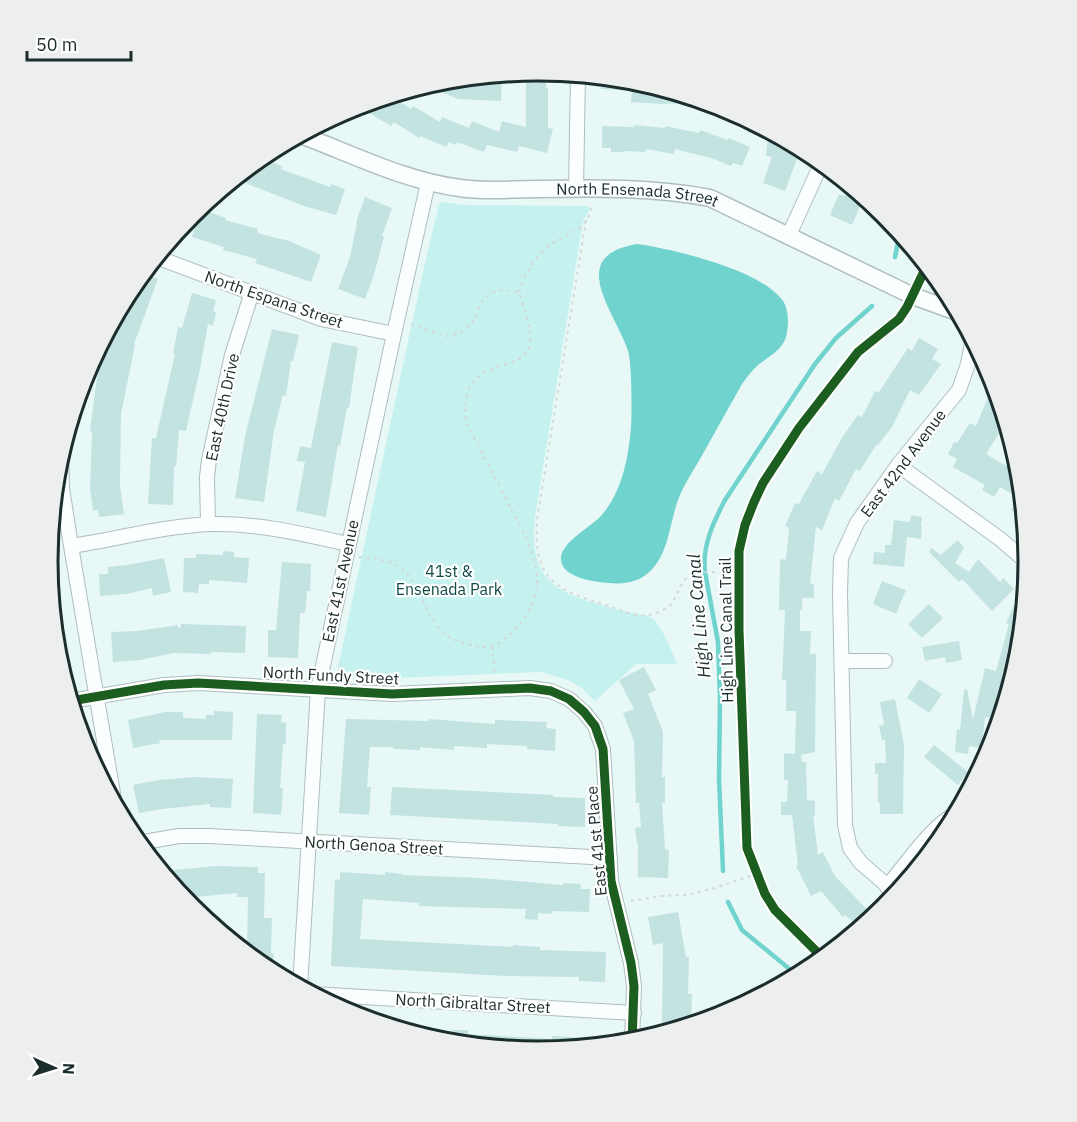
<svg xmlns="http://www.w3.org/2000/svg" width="1077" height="1122" font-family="'IBM Plex Sans',sans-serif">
<rect width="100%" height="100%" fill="#e7f8f6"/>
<path fill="#c5f2ef" d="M444,202L464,205L588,206L590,209L583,221L535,517C527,591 568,595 627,612C635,614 647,614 653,619C662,627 673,653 677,664H636L595,701L582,688L568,680L541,672L396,678L343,675L338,667L423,272L439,204Z"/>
<path fill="#70d3cd" d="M637,244C673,249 762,270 783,301C789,310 789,326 786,337C781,353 764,358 754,369C749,374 746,379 742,384C728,409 714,434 700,459C693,471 685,483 680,495C670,518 670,548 654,567C643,581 626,585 609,583C595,582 560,578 561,558C561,543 590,527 600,517C622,493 628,459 631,428C632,413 632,363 628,351C615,311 565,256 637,244Z"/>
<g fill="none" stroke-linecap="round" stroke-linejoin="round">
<path stroke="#70d3cd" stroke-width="4.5" d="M895,257L900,232
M723,871L719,779L720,697L718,642L705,572C702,546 713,523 725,500L815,364L836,338L872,306
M728,902L742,930L798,976"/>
</g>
<path fill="#c3e3e0" d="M539,70L546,71V88H548V128L553,129L547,153L519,146L517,152L487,145L484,152L457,142L456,145L449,142L446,147L420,136L419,138L394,122L391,126L358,106L391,96L411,109L413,106L440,122L442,117L469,128L472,121L499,132L502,121L526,127V72Z
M601,77L635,80L702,102L662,104L631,102L632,90L601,89Z
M467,78L502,79L501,101L458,99L442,92L448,79Z
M634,125L665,128V126L699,133L700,130L728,140L729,138L750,147L742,166L733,163L731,166L714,159L675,149L674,154L646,149L645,152L624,151V152H611V148H602V126L634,127Z
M768,136L782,138L801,148L785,191L763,183L772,157L766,156Z
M260,158L282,166L281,169L330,187L331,184L345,189L336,215L304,206L235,179Z
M850,185L864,197L852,225L830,215L839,194L845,196Z
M365,197L392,208L382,236L384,237L373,278L365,299L338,289L350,257L357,223L356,222Z
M201,209L226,218L225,220L258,229L257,233L289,241L321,255L311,282L255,263L257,259L223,250L224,247L192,237Z
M143,273L158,279L134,344L135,345L121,414L120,486L124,514L99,517L98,510H93L90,489L92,432L90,431L98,370L108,331L131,288Z
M192,293L216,300L213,311L216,312L213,326L208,324L200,369L186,431L179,430L176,466H174L173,505L148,504L152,438H156L165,398L175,354H173L178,327L182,328Z
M272,329L299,335L293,361H291L286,396L283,395L274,430L264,502L235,498L245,436Z
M919,338L938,349L932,359L941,364L919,395L910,390L892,427L877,446L876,445L860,471L856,469L839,501L835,498L822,530L816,527L810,584H814V598H802V610H800V631H811L810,654H816L815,752L801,755L802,762H806L807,800L815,801V816L813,815L818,855L823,852L835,876L874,917L860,928L845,915L843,917L821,891L811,896L796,866L798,865L792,815H781V802H787L788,780H784V753L795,754L796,711H786V680H782L785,610H779L780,559L786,560L789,528L785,526L795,503L799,504L817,471L822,474L843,436L858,415L862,417L875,391L879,392L908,348L912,351Z
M332,342L358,347L349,408H347L340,446L338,445L326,517L296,511L305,462L297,461L300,446L311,448Z
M988,397L1001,402L1006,422L986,454L1020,474L1025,519L1011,510L1019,498L1000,487L994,497L982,490L985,485L953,467L957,459L948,454L954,442L957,443L970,423L976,426Z
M911,515L922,517L921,526H922L921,539L907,537L904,567L873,564L874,552L885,553V545H891L894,520L910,522Z
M958,540L964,548L955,563L969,572L978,559L1000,582L1003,578L1014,589L992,611L962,579L959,582L929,552L931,548L941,555Z
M223,551L234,552V557L249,558L247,583L209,580V584H199L198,593L183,592L184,558H196V554L223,555Z
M164,558L171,592L153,596L152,588L127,594L100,596L99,574H108V567L127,565Z
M282,562L311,564L310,591H307L305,613H300L298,658L268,657V630H276Z
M882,581L906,590L896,614L873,604Z
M929,604L943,618L922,638L908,624Z
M1014,605L1024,609L1020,657L1010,689L1001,687L999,718L985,717L982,748L969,746L968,754L955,752L957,729L960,730L964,690L967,689L973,720L985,668L996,671L1009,624L1006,623Z
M181,624L246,626L245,653L211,652V654L174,653L140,660L113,662L111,632L138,631L178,625V628L181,627Z
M959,641L962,660L946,663L945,657L925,661L922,647Z
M644,667L656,690L648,694L663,732L662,777H665V803H662L665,849L669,850L668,878L638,877V843H637L635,828L641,827L639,803H636L634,741L623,713L634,709L619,680Z
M919,679L942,694L929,713L907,698Z
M895,699L904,745L903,814H880V803H878V774H875V763H886L885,740H882L879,726L884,725L880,702Z
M214,711L233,712L232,740H159L160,743L133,748L128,720L165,712H183V718L206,719V715H214Z
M257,714L282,715L281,722L286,723V744H283L280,788H283L281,815L253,813Z
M346,719L429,721V719L495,724V720L547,722L546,728L556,729L555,751L527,749V746L487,744V748L454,746V750L420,747V750L393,749V747H370L367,787H371L369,815L339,813Z
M934,745L968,772L958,785L924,757Z
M196,777L233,779L231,808L210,807V804L162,809L139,813L133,785L159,780Z
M392,787L553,795V797L585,798V827L558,826V824L390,815Z
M216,866L258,867V873H265L264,918H272L271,953L274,954L272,972L247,953L248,897H237V893L196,897V895L182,896L162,871Z
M340,872L385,875V872L402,874V875L480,878L563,885V883L581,884L580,889H590L589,912L552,911V914L538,913V920L525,919L526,909L419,906V903L363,899L360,939L513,947V945L540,947V950L606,952L605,982L579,981V977L505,976L331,966L335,879L340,880Z
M678,912L686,957H689L688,994H692L691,1025L662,1034L663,943L653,945L648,917Z
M452,1030H468V1034L518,1037L552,1039V1036L602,1039V1045L538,1052L452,1043Z"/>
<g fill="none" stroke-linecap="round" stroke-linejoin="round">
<g stroke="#aebebd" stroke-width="16">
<path id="minor" d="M576,189L578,74
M789,235L822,162
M156,257L321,319L394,334
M61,452L62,488L71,546L115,805
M898,465L1000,539L1029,564
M208,524L207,477L209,460L232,355L252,292
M71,546C117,539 164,526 211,524C258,523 303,534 348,544
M842,661H885
M71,701L164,685L198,683L392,694L530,688L551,691L569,699L584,712L595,726L603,749L611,881L631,963L634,986L632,1042
M138,843L179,836H209L610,858
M887,887C907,863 931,826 957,813
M897,894L861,863L850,848L845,825L840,593L841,558L857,523L898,465L959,390L968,364L973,338
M300,987L318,689L394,334L428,183
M313,994L634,1013"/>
</g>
<g stroke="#aebebd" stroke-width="19">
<g id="tertiary">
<path id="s1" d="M301,135C352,154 405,181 460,188C486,192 511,189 537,189C594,188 654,187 710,198L913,296L960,313"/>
</g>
</g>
<path stroke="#d3d9d8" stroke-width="2" stroke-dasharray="3 4.5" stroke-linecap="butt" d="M586,220L537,520C533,581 556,590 609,606C620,610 637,618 649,615C655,614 669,608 672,603C679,593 681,578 693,574C703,570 726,574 738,574
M519,292C525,275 532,260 546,248C565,232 588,234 592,204
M359,557C371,559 384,559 395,564C425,581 422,623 452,639C462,644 482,649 492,646C498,645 504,639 508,636C524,623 537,603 537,581C537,554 521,528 509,505C495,477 481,450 466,423C457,348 526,380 530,342C532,327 523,307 519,292C501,289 487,289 479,308C477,312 476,318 473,321C467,329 458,334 449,337L411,324
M492,646L495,675
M631,901L661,896L687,895L715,888L756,874"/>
<use href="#minor" stroke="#fbfefe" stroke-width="14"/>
<use href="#tertiary" stroke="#fbfefe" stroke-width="16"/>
<g stroke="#fff" stroke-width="13">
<path id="cycleway" d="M71,701L164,685L198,683L392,694L530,688L551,691L569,699L584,712L595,726L603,749L611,881L631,963L634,986L632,1042
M824,959L775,910L765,894L747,848L739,630V551L745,525L754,502L763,483L799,428L858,352L899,319L907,307L927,265"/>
</g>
<use href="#cycleway" stroke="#1b5e20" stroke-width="9"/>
</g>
<g text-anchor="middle" stroke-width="4.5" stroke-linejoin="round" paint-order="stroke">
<g font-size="16" fill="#1b2d2c" stroke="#fff">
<text dy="6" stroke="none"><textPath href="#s1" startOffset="346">North Ensenada Street</textPath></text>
<text transform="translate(274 299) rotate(19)" y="6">North Espana Street</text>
<text transform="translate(222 407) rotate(-78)" y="6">East 40th Drive</text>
<text transform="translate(903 463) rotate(-53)" y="6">East 42nd Avenue</text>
<text transform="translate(340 581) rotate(-78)" y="6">East 41st Avenue</text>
<text transform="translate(726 630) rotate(-91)" y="6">High Line Canal Trail</text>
<text transform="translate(331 675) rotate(3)" y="6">North Fundy Street</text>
<text transform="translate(596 841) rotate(-95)" y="6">East 41st Place</text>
<text transform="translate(374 845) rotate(3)" y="6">North Genoa Street</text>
<text transform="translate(473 1003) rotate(3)" y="6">North Gibraltar Street</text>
</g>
<g font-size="16" fill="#104a47" stroke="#fff">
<text x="449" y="577">41st &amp;<tspan x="449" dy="18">Ensenada Park</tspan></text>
</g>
<g font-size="18" font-style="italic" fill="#1e3433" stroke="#fff">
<text transform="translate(699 616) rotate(-95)" y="6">High Line Canal</text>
</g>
</g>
<path d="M0 0H1077V1122H0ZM58 561a480 480 0 1 1 960 0a480 480 0 1 1-960 0Z" fill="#edeeee" fill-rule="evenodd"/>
<path fill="none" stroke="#1b2d2c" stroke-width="3" d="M58 561a480 480 0 1 1 960 0a480 480 0 1 1-960 0Z"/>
<g transform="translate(54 1068) rotate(93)" stroke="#ffffff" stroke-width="4.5" paint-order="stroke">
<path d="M0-4.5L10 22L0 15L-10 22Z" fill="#1b2d2c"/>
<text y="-9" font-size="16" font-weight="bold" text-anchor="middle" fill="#1b2d2c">N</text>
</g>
<path d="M27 51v9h104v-9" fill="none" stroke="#1b2d2c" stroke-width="3"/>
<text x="36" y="51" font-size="18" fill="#1b2d2c" stroke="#ffffff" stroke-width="4.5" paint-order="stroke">50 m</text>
</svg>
